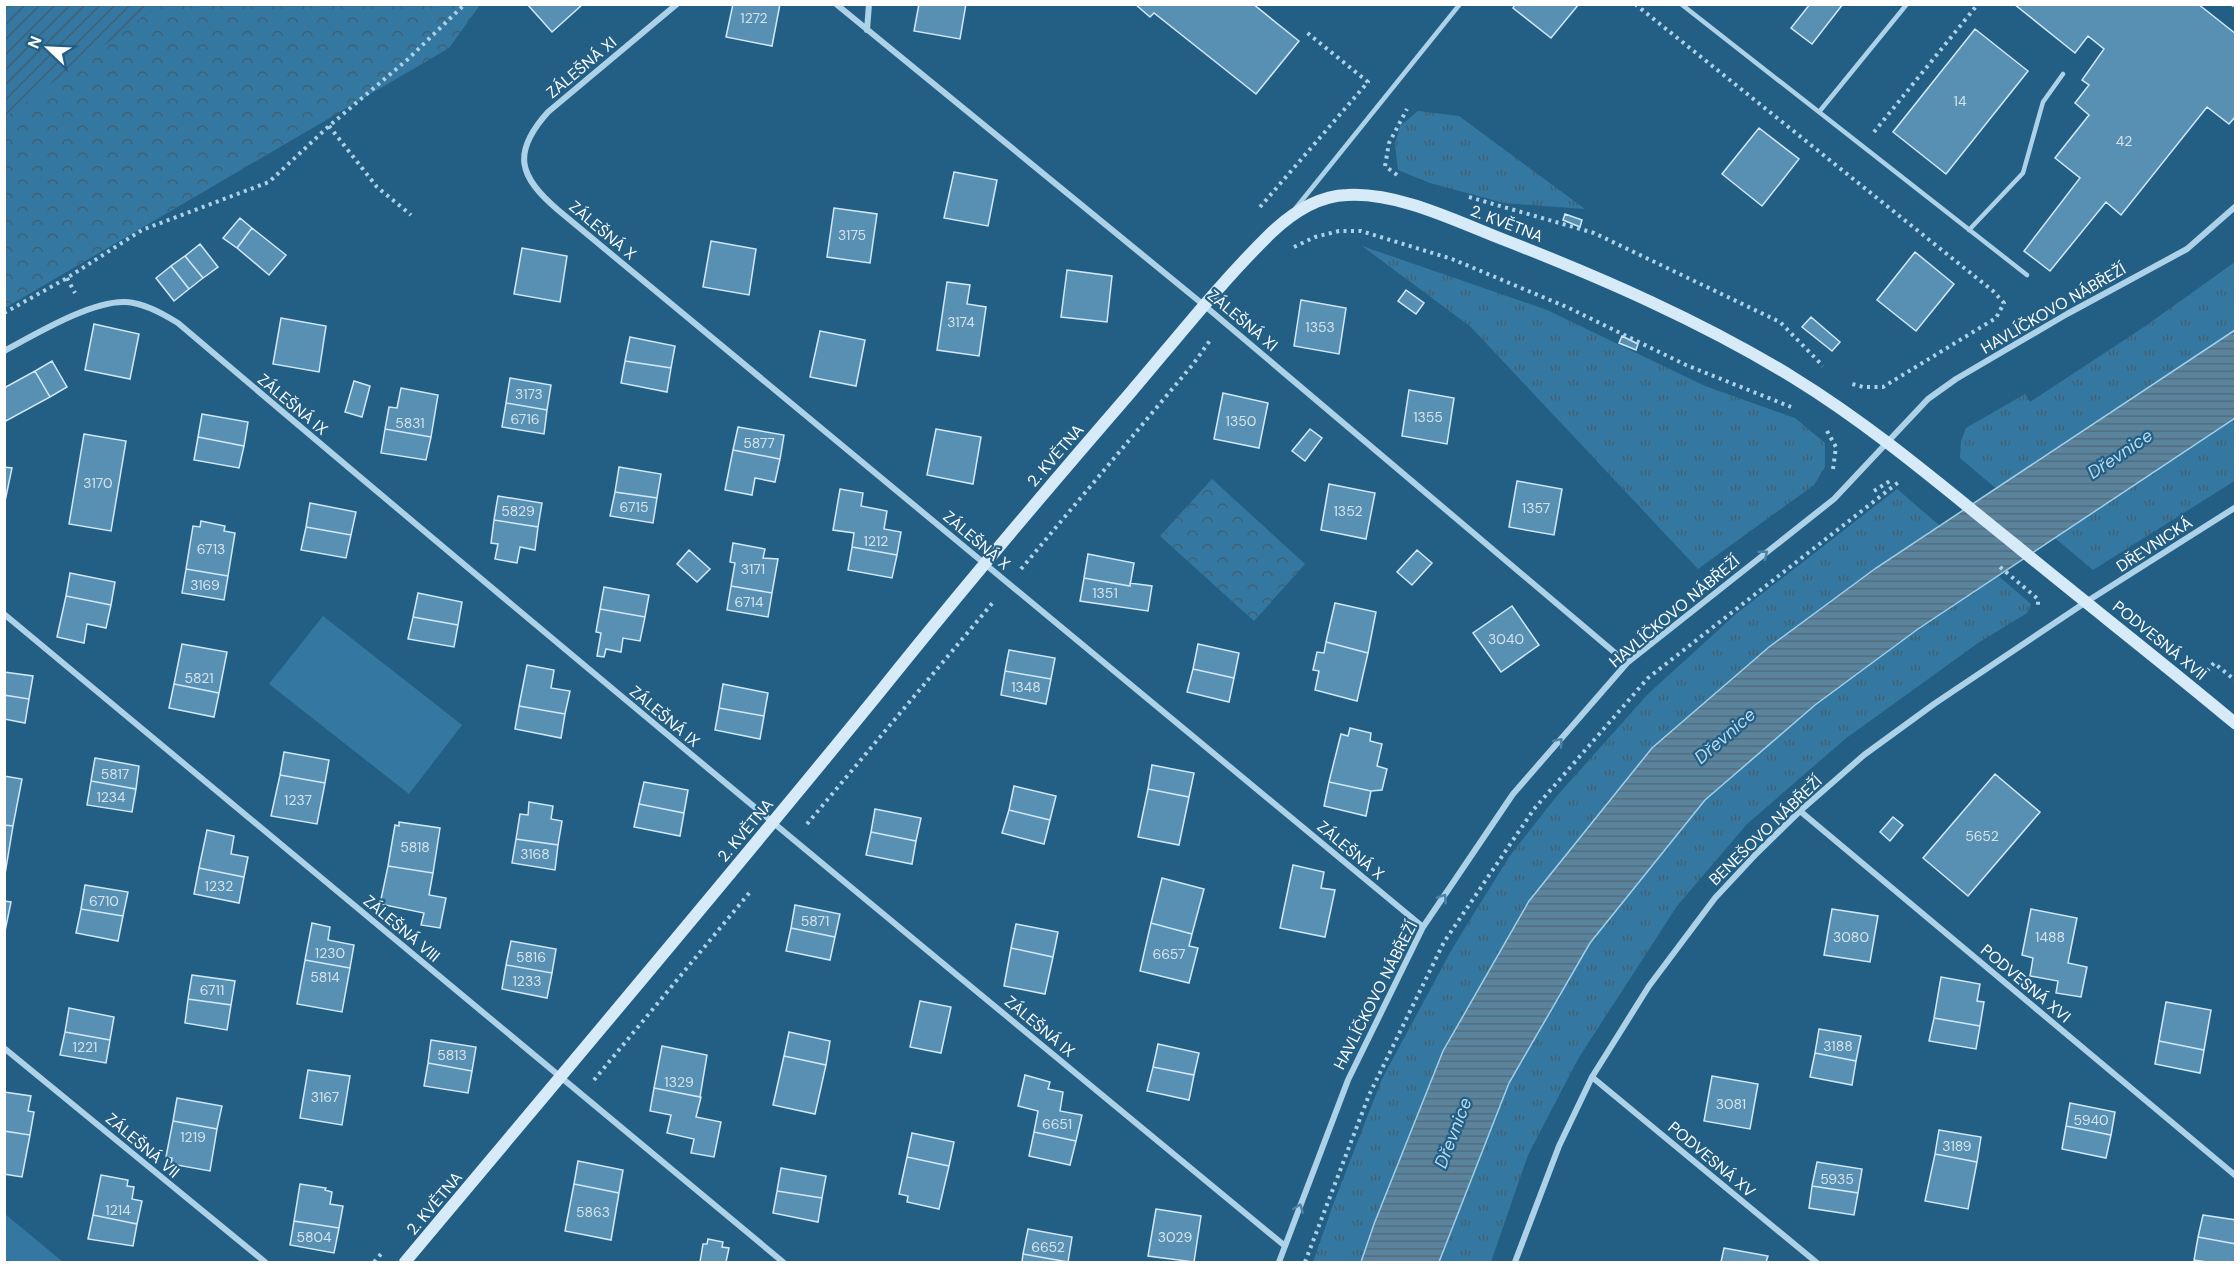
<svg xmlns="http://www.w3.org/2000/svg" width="2240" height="1267" font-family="'DM Sans',sans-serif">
<defs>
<pattern id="grass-tufts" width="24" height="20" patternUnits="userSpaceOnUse" patternTransform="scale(1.5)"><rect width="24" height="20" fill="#3478a1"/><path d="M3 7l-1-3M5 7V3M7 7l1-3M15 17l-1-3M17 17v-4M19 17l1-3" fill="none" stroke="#416072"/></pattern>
<pattern id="forest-crowns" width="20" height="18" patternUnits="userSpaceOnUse" patternTransform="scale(1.5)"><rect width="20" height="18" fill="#3478a1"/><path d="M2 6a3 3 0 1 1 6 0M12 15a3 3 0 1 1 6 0" fill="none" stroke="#416072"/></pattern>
<pattern id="garden-furrows" width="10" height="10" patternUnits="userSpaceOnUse" patternTransform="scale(1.5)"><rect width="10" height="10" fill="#3478a1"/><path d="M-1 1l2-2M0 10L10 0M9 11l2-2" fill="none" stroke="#416072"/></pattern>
<pattern id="water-rules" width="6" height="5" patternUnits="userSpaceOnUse" patternTransform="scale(1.5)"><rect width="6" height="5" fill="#5a849e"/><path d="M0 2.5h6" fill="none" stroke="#546b79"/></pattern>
</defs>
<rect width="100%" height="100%" fill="#235f85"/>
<path fill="url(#grass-tufts)" d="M1418,111L1459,116L1585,209L1504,203L1430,183L1398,170L1395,144L1400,126Z
M1362,246L1547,310L1705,386L1795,418L1825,443V467L1814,485L1698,569L1471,327Z
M2235,262L2236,480L2093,570L1960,458L1961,441L1966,428L2025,394L2030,402L2144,327Z
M1897,489L2031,604L2027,613L1978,643L1845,739L1747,824L1677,906L1578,1059L1528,1155L1491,1262H1313L1334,1202L1382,1079L1452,949L1509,857L1556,797L1648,694L1736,614Z"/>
<path fill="url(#forest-crowns)" d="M159,5H480L449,48L5,308L4,117Z
M1212,479L1305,564L1254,621L1160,536Z"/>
<path fill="url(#garden-furrows)" d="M5,4H159V5L5,117Z"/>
<path fill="#3478a1" d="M323,616L462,725L409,794L269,684Z
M4,1214H5L63,1262H5Z"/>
<path fill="url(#water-rules)" stroke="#a1cfe9" stroke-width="1.5" d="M2235,330V418L1918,629L1815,705L1705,800L1590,943L1509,1083L1439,1262H1361L1374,1224L1443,1051L1529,901L1652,748L1769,647L1876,568Z"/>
<path fill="#5890b3" stroke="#d1e8f7" stroke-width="1.5" d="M527,4H583L552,32Z
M733,4H780L772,46L726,37Z
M919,4H966L960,39L914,31Z
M1135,4H1253L1299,41L1256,94L1154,13L1150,17Z
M1515,4H1579L1551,38L1513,8Z
M1810,4H1843L1812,44L1791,28Z
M2014,4H2198L2236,34V116L2229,124L2207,107L2121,215L2106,202L2050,271L2024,251L2080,178L2055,158L2089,115L2075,103L2089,85L2082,80L2104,49L2088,36L2075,53Z
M1975,29L2028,71L1946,174L1893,132Z
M1759,128L1799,159L1762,206L1722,174Z
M954,172L997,180L988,226L944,218Z
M834,208L877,214L870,263L827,257Z
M1565,214L1582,220L1580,227L1563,220Z
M240,218L252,228L237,248L223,238Z
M252,228L286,255L269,275L237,248Z
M711,241L756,249L749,295L703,287Z
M200,244L218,267L203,278L185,256Z
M522,248L567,256L560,302L514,294Z
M1915,252L1954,284L1916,331L1877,300Z
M185,256L203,278L189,289L171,266Z
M171,266L189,289L174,301L156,278Z
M1067,270L1112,276L1107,322L1061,317Z
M947,282L970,285L967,304L986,307L979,356L937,350Z
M1406,290L1424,303L1416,314L1398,301Z
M1301,300L1346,308L1339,354L1294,346Z
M1811,317L1840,342L1832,351L1802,327Z
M281,318L326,326L319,372L273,364Z
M94,324L139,334L130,379L85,370Z
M820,331L865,340L856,386L810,377Z
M1622,336L1638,344L1636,350L1619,343Z
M630,337L675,346L671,368L625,361Z
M52,361L67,387L50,397L35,371Z
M625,361L671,368L667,392L621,383Z
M35,371L50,397L4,422V388Z
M510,378L551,385L547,410L506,403Z
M354,381L370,386L362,417L345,412Z
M401,388L438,395L431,437L385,429L389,407L397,408Z
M1409,390L1454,398L1447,444L1402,436Z
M1223,393L1268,403L1259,448L1214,439Z
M506,403L547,410L544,434L502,427Z
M202,414L248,422L244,446L198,437Z
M738,427L784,435L780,459L733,450Z
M385,429L431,437L426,460L381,453Z
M936,429L981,437L973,484L927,475Z
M1310,429L1322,438L1305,461L1292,451Z
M84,434L126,441L111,531L69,524Z
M198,437L244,446L239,468L194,460Z
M733,450L780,459L775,482L755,478L752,495L725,490Z
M4,467L12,468L4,506Z
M619,467L661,474L657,498L615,492Z
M1517,481L1562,489L1554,535L1509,527Z
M1329,484L1375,493L1366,539L1321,530Z
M840,489L863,493L861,506L887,511L884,529L901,532L897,555L852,547L854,533L833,530Z
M615,492L657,498L653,523L610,516Z
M498,496L542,503L538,527L494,520Z
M310,503L356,512L351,535L306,527Z
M494,520L538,527L535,550L520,547L517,563L495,559L498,544L491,543Z
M201,521L225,526L224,531L235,533L228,576L186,569L193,526L200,527Z
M306,527L351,535L346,558L301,550Z
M733,543L765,549L763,558L778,559L772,593L731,586L735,563L730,562Z
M852,547L897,555L892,578L848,570Z
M689,550L710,569L697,582L677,564Z
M1417,550L1432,563L1412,585L1397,572Z
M1088,554L1134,563L1130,586L1084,578Z
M186,569L228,576L224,600L182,593Z
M70,573L115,582L111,605L66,596Z
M1084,578L1130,586V583L1152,586L1148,611L1080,601Z
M731,586L772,593L768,617L727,610Z
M604,587L649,595L645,617L600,609Z
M418,593L462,602L458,625L413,617Z
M66,596L111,605L106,628L87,624L84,643L57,637Z
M1335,603L1376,612L1368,653L1326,642Z
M1512,606L1539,645L1501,672L1473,633Z
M600,609L645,617L640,641L623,638L621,652L606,649L604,657L597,656L601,633L596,632Z
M413,617L458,625L454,647L408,639Z
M1326,642L1368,653L1357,701L1315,690L1319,671L1313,670L1317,652L1324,653Z
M182,644L227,652L219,693L174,684Z
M1198,644L1239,653L1234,678L1193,669Z
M1009,650L1055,658L1051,679L1005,671Z
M527,665L554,670L551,688L570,691L565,714L519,706Z
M1193,669L1234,678L1229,702L1187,692Z
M1005,671L1051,679L1046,704L1001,695Z
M4,672L33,676L29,699L4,695Z
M174,684L219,693L214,717L169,708Z
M723,684L768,693L764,716L719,708Z
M4,695L29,699L25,723L4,719Z
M519,706L565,714L561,738L515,729Z
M719,708L764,716L760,739L715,730Z
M1350,728L1371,733L1370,741L1382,744L1377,766L1387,769L1382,790L1371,791L1329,782L1341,734L1348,736Z
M284,752L329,760L325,783L280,775Z
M95,758L139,766L136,789L91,781Z
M1152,765L1194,773L1189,797L1148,789Z
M1995,774L2040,812L1968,896L1923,858Z
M280,775L325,783L317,824L271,816Z
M4,776L22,779L13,826L4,825Z
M91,781L136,789L132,812L87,805Z
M644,782L688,790L684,813L639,804Z
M1329,782L1371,791L1366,816L1324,806Z
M1014,786L1056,796L1050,820L1009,810Z
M1148,789L1189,797L1179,845L1138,837Z
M529,802L553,806L551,819L562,821L558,845L516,839L520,814L528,815Z
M639,804L684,813L680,836L634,827Z
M875,809L921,818L916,841L871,832Z
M1009,810L1050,820L1044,844L1002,833Z
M1893,817L1903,825L1890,841L1880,832Z
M399,822L440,828L433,873L388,866L395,825L399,826Z
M4,825L13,826L5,874H4Z
M207,830L234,836L231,854L248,857L244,877L199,868Z
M871,832L916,841L912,864L866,855Z
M516,839L558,845L555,870L512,863Z
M1293,865L1324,872L1321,888L1335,890L1325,937L1280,928Z
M388,866L433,873L429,895L446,898L440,928L421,925L424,913L380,904Z
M199,868L244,877L239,903L194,894Z
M1162,878L1204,889L1192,934L1151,923Z
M85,885L128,892L123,916L81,909Z
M4,901L11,902L4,936Z
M795,905L840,914L835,937L791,928Z
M81,909L123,916L118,941L76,933Z
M1832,909L1878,916L1870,962L1824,955Z
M2031,909L2077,918L2068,963L2087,967L2081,997L2056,993L2058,981L2030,976L2033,958L2022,955Z
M312,923L330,927L328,940L354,945L350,968L305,960Z
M1151,923L1192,934L1189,946L1198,948L1189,983L1140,971Z
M1016,924L1058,932L1053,957L1011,948Z
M791,928L835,937L830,960L786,951Z
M511,941L556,949L552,973L506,965Z
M1011,948L1053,957L1045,994L1004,986Z
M305,960L350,968L342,1012L297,1004Z
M506,965L552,973L547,998L502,989Z
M192,975L235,981L231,1005L188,999Z
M1941,977L1980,984L1977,1001L1984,1002L1980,1026L1934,1018Z
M188,999L231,1005L227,1030L185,1023Z
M920,1001L951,1007L941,1053L910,1047Z
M2166,1002L2211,1010L2204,1050L2159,1041Z
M69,1008L114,1017L110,1040L65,1032Z
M1934,1018L1980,1026L1976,1049L1929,1041Z
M1819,1029L1861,1036L1856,1061L1815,1053Z
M65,1032L110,1040L106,1063L60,1055Z
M789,1032L830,1041L826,1065L784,1056Z
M431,1040L476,1047L472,1071L428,1063Z
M2159,1041L2204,1050L2200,1073L2155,1064Z
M1158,1044L1199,1053L1194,1075L1153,1067Z
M662,1046L707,1055L700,1097L654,1088Z
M1815,1053L1856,1061L1852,1085L1810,1077Z
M784,1056L826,1065L815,1114L773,1105Z
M428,1063L472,1071L468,1093L424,1086Z
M1153,1067L1194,1075L1189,1100L1147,1091Z
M308,1070L350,1076L342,1125L300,1118Z
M1025,1075L1050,1082L1048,1089L1063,1092L1060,1111L1082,1115L1076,1141L1034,1132L1038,1111L1018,1106Z
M1712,1076L1758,1084L1750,1129L1704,1121Z
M654,1088L701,1097L696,1117L721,1122L714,1157L691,1153L694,1139L667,1133L671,1115L650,1111Z
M4,1092L31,1096L28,1111L34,1112L30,1135L4,1131Z
M177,1098L222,1106L217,1129L173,1121Z
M2070,1103L2115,1112L2111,1135L2066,1126Z
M173,1121L217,1129L210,1171L171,1164L172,1158L166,1157Z
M2066,1126L2111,1135L2106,1158L2062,1149Z
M1939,1130L1981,1137L1977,1162L1935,1154Z
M4,1131L30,1135L22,1177L4,1174Z
M1034,1132L1076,1141L1070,1165L1029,1156Z
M912,1133L954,1142L949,1166L907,1157Z
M1935,1154L1977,1162L1968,1209L1925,1201Z
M907,1157L949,1166L939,1209L907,1202L908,1196L899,1194Z
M578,1161L623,1170L619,1193L574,1184Z
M1817,1162L1862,1169L1858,1193L1812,1186Z
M781,1168L826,1176L822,1198L777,1191Z
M101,1175L128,1180L127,1186L134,1187L132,1199L142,1201L137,1224L93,1215Z
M300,1184L326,1188L325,1190L332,1192L330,1204L343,1206L339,1228L294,1221Z
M574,1184L619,1193L611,1240L565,1231Z
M1812,1186L1858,1193L1854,1215L1809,1208Z
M777,1191L822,1198L818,1222L773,1213Z
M1156,1209L1201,1216L1194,1262L1148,1256Z
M93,1215L137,1224L133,1246L88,1239Z
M2203,1215L2236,1220V1244L2198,1237Z
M294,1221L339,1228L334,1253L290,1245Z
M1028,1229L1072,1237L1068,1262L1023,1254Z
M2198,1237L2236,1244V1262H2207L2194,1260Z
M708,1239L723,1242L722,1247L729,1248L726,1262H700L703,1244H707Z
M1724,1248L1768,1256L1766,1262H1721Z
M1023,1254L1068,1262H1022Z"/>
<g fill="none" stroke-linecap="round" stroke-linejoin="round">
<path stroke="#add2e8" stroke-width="4" stroke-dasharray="3 4.5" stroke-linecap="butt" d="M1635,4L1993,291L2004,303L1996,318L1883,387H1863L1849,383
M2232,4L2236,7
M329,126L377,187L411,215
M1874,132L1978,4
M1397,175L1385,166L1389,143L1407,109
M1469,197L1594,233L1780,322L1823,366
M1260,207L1368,82L1305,31
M1294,247L1315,237L1339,231H1361L1452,259L1569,308L1686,365L1791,407
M67,278L75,293
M4,313L67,278L142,230L269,182L329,126L407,60L465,4
M1827,431L1836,447L1833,469
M1874,491L1893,479
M2000,567L2038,599V608
M1021,569L1194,363L1211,339
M2207,671L2214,663L2236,681
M807,824L995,600
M594,1080L750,892
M374,1262L381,1254
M1305,1262L1369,1095L1444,942L1534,809L1648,678L1900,481"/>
<path stroke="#add2e8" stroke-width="4.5" d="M1681,4L2027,275
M1819,112L1907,4
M1295,209L1460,4
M1969,230L2023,173L2043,102L2063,74"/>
<path stroke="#add2e8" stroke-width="6" d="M677,4L548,112C511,153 519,177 558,210L1423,927
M836,4L1205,306L1627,663
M867,30L869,4
M4,351C34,335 92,300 126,302C144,303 162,313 178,323C544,634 914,940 1285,1246
M4,614L783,1262
M1800,811L2236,1176
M4,1048L265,1262
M1592,1077L1816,1262
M1279,1262L1348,1080L1423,927L1513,794L1627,663L1834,499L1928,399L1956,379L2067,314L2187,249L2236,206
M1515,1262L1559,1146L1592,1077L1649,986L1715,898L1757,853L1800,811L1864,755L1934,704L2086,602L2236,507"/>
<path stroke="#d7eaf7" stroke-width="12" d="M405,1262C565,1071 726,881 883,688C964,587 1047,489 1131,392C1177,338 1221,282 1271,233C1292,213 1318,196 1347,195C1398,192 1456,221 1502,239C1602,278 1703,322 1794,378C1872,426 1942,486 2013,543C2087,604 2162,662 2236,724"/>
</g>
<defs><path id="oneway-chevron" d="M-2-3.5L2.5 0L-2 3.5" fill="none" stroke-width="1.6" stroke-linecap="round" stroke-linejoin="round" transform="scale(1.5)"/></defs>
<g stroke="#4c82a3">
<use href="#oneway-chevron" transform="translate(1764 554) rotate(-38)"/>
<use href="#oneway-chevron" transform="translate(1559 742) rotate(-49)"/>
<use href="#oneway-chevron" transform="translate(1443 898) rotate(-56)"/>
<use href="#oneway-chevron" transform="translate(1299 1208) rotate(-69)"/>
</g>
<g text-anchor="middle" stroke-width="4.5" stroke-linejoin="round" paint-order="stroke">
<g font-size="14" fill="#d5e3ec">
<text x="754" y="23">1272</text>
<text x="1960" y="106">14</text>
<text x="2124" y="146">42</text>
<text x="852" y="240">3175</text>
<text x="961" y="327">3174</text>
<text x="1320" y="332">1353</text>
<text x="529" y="399">3173</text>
<text x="1428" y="422">1355</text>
<text x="525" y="424">6716</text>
<text x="1241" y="426">1350</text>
<text x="410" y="428">5831</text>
<text x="759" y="448">5877</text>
<text x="98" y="488">3170</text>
<text x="634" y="512">6715</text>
<text x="1536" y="513">1357</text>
<text x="518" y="516">5829</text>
<text x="1348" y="516">1352</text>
<text x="876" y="546">1212</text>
<text x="211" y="554">6713</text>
<text x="753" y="574">3171</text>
<text x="205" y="590">3169</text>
<text x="1105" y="598">1351</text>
<text x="749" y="607">6714</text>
<text x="1506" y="644">3040</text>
<text x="199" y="683">5821</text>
<text x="1026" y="692">1348</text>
<text x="115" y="779">5817</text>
<text x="111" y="802">1234</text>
<text x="298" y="805">1237</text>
<text x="1982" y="841">5652</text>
<text x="415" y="852">5818</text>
<text x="535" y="859">3168</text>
<text x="219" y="891">1232</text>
<text x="104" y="906">6710</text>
<text x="815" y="926">5871</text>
<text x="1851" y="942">3080</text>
<text x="2050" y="942">1488</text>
<text x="330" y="958">1230</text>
<text x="1169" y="959">6657</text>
<text x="531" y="962">5816</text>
<text x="325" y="982">5814</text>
<text x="527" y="986">1233</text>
<text x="212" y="995">6711</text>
<text x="1838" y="1051">3188</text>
<text x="85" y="1052">1221</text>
<text x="452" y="1060">5813</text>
<text x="679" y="1087">1329</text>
<text x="325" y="1102">3167</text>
<text x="1731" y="1109">3081</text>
<text x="2091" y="1125">5940</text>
<text x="1057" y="1129">6651</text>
<text x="193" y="1142">1219</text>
<text x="1957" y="1151">3189</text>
<text x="1837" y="1184">5935</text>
<text x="118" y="1215">1214</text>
<text x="593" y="1217">5863</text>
<text x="314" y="1242">5804</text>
<text x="1175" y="1242">3029</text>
<text x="1048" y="1252">6652</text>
</g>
<g font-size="16" fill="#fff" stroke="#235f85">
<text transform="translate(581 67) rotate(-40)" y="6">ZÁLEŠNÁ XI</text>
<text transform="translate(1507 223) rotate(21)" y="6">2. KVĚTNA</text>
<text transform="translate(603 230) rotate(40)" y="6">ZÁLEŠNÁ X</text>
<text transform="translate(2053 308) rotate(-30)" y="6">HAVLÍČKOVO NÁBŘEŽÍ</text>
<text transform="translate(1243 320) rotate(40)" y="6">ZÁLEŠNÁ XI</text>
<text transform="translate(293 404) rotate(40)" y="6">ZÁLEŠNÁ IX</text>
<text transform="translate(1055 455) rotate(-49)" y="6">2. KVĚTNA</text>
<text transform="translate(977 540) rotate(40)" y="6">ZÁLEŠNÁ X</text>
<text transform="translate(2154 544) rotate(-33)" y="6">DŘEVNICKÁ</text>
<text transform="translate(1674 611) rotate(-40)" y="6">HAVLÍČKOVO NÁBŘEŽÍ</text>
<text transform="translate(2160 640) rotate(39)" y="6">PODVESNÁ XVII</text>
<text transform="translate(665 716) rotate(40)" y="6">ZÁLEŠNÁ IX</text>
<text transform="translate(745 830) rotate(-50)" y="6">2. KVĚTNA</text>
<text transform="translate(1765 830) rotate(-44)" y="6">BENEŠOVO NÁBŘEŽÍ</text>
<text transform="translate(1351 850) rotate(40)" y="6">ZÁLEŠNÁ X</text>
<text transform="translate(402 928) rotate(40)" y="6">ZÁLEŠNÁ VIII</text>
<text transform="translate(2026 983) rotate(40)" y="6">PODVESNÁ XVI</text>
<text transform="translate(1375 995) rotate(-63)" y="6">HAVLÍČKOVO NÁBŘEŽÍ</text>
<text transform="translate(1040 1026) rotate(40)" y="6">ZÁLEŠNÁ IX</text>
<text transform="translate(143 1145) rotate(40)" y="6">ZÁLEŠNÁ VII</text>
<text transform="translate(1712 1159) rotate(40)" y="6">PODVESNÁ XV</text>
<text transform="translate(434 1203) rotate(-50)" y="6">2. KVĚTNA</text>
</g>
<g font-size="18" font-style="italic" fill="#b8dbf0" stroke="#235f85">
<text transform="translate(2120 454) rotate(-34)" y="6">Dřevnice</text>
<text transform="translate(1725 736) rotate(-41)" y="6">Dřevnice</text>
<text transform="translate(1453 1133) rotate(-69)" y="6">Dřevnice</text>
</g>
</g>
<rect width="2240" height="1267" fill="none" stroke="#ffffff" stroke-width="12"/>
<g transform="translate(48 48) rotate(293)" stroke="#235f85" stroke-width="4.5" paint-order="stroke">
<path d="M0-4.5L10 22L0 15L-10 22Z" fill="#ffffff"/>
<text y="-9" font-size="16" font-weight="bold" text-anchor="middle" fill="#ffffff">N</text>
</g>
</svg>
